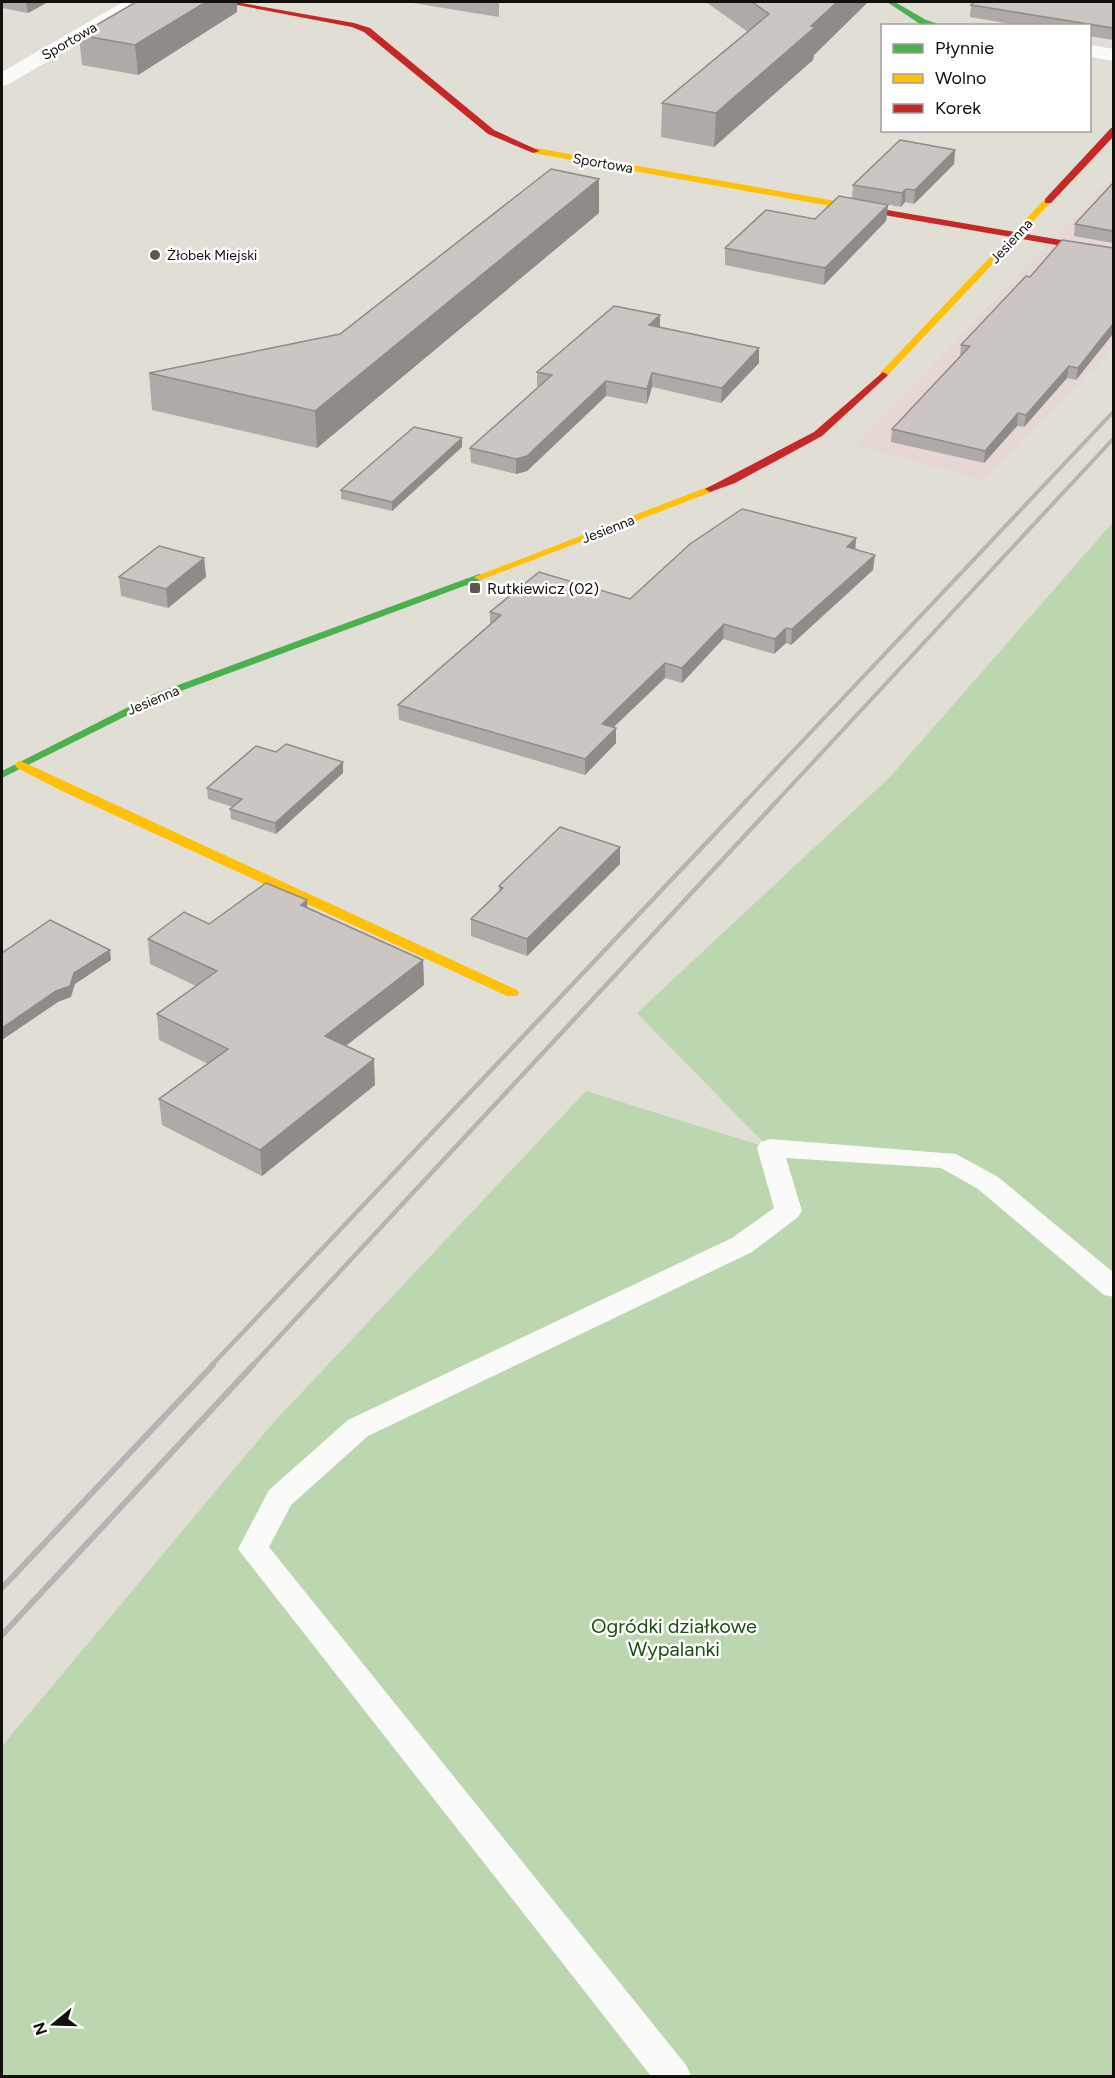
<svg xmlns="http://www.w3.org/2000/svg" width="1115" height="2078" font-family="Figtree,sans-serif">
<rect width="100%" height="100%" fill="#e1ded5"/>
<path fill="#e6d7d4" d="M1113,177V349L984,480L856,445Z"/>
<path fill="#bcd6b0" d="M1113,522V2076H2V1746L272,1424L586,1091L769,1148L637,1013L890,777Z"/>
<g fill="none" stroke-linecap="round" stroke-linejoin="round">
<path fill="#fafaf9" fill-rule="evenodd" d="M770,1139L956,1154L998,1177L1114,1273V1297L1104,1295L978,1189L941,1168L786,1158L802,1211L798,1217L752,1252L368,1436L291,1505L269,1547L686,2065L691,2076H651L238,1549L269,1490L348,1420L732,1238L774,1208L757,1148L761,1142Z"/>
<path fill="#fafaf9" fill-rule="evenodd" d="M123,2H145L143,6L9,84L2,86V72Z
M1090,45L1114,49V61L1090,57Z"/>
<path fill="#4caf50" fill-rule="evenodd" d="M887,2H895L926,20L945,26L920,24Z
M479,574L483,575V579L162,698L2,778V771L154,694Z"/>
<path fill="#ffc107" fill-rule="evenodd" d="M536,148L864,206L868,209L864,212L533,153L532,151Z
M1045,199L1052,201L886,377H880V373Z
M710,486L714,487V491L483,579L479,580L474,577Z
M21,761L517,990L519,993L517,996H507L62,791L17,768L15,765L17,762Z"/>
<path fill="#c62828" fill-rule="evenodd" d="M222,2H236L354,23L370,28L494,130L540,151L533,153L488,134L364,32L352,27Z
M1111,128H1114V136L1051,203H1045V199Z
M864,206L1114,249V255L861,211L860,209Z
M883,372L888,375L886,377L822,436L735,483L710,492L705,489L814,432Z"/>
<path stroke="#b6b4b2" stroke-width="4" d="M745,802L1114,411
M776,802L1114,438"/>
<path stroke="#b6b4b2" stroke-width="4.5" d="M211,1366L746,801
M252,1366L777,801"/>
<path stroke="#b6b4b2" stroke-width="6" d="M2,1588L213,1365
M2,1635L253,1365"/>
</g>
<path fill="#afaaa7" d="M2,2H48L28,13L2,8Z
M407,2H499V17Z
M706,2H868L814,55L813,60L714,147L661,137L662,103L748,32Z
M1113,2V40L1089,36V26H1023L970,17L971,5Z
M237,12L138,75L82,65L79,35Z
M955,150L954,164L914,204L905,202L901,207L852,198L853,185Z
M1113,183V243L1074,236L1075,224Z
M888,205L886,221L824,285L725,265V248L815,219Z
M599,213L317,448L152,410L149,373L340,334Z
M1113,248L1076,380L1067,378L1024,427L1017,426L984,463L891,442L892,429L961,357H960L961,345L1030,277Z
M660,315V327L759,363L721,403L652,387L647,404L606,396L527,471L516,474L471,463L470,448L539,387H537V372Z
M462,447L392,511L341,499V490Z
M856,538L855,550L873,570L791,645L786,643L774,654L723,639L682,683L665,678L614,727L616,728V743L585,775L399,720L398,705L490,625V612L630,599Z
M204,558L206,577L168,608L121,596L119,577Z
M276,752L343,762V773L276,834L231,819L230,809L233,807L208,799L207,788Z
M620,864L527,956L471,936V919L499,891V886Z
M307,900V907L423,960L424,985L346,1046L375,1085L262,1176L162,1125L159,1099L208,1064L159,1040L157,1014L196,986L150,964L148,939Z"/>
<path fill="#8e8b88" d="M26,2H48L28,13Z
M206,2H237V12L138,75L135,45Z
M837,2H868L814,55L813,60L714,147L716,113Z
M955,150L954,164L914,204L915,190Z
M599,179V213L317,448L315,411Z
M906,189L905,202L901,207L902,193Z
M888,205L886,221L824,285L825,268Z
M660,315V329L649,325Z
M1113,324V334L1076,380L1078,368Z
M759,348V363L721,403L722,388Z
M1069,366L1067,378L1024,427L1026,415Z
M652,373V387L647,404V389Z
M606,381V396L527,471L516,474V459Z
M1018,413L1017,426L984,463L985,451Z
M462,438V447L392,511V502Z
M856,538L855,553L847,547Z
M875,555L873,570L791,645L792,629Z
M204,558L206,577L168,608L166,589Z
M724,624L723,639L682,683V668Z
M786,628V643L774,654L775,639Z
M665,663V678L601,739L602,724Z
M616,728V743L585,775V759Z
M343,762V773L276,834L275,823Z
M620,847V864L527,956V939Z
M307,900L308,925L301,905Z
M110,950L111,960L75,984L71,997L58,1002L2,1040V1028L56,991L74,973Z
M423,960L424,985L326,1061L325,1036Z
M374,1059L375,1085L262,1176L260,1150Z"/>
<path fill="#cbc6c2" stroke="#8e8b88" stroke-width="1.5" d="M136,2H206L135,45L79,35Z
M752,2H837L811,26L815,27L716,113L662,103L769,14Z
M975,2H1113V28L971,5Z
M900,140L955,150L915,190L906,189L902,193L853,185Z
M551,169L599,179L315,411L149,373L340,334Z
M1113,183V231L1075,224Z
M839,196L888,205L825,268L725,248L766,210L815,219Z
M1062,240L1113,248V324L1078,368L1069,366L1026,415L1018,413L985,451L892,429L970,346L961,345L1026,276L1030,277Z
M614,306L660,315L649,325L759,348L722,388L652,373L647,389L606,381L527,456L516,459L470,448L552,375L537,372Z
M414,427L462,438L392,502L341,490Z
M742,509L856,538L847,547L875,555L792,629L786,628L775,639L724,624L682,668L665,663L602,724L616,728L585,759L398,705L501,615L490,612L539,572L630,599L690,544Z
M159,546L204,558L166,589L119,577Z
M286,744L343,762L275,823L230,809L242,799L207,788L256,746L276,752Z
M560,827L620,847L527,939L471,919L503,888L499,886Z
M266,883L307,900L301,905L423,960L325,1036L374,1059L260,1150L159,1099L228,1049L157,1014L217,971L148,939L184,912L209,924Z
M50,920L110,950L74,973L70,986L56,991L2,1028V953Z"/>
<g fill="#5a5851" stroke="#fff" stroke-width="2">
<circle cx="155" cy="255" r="6"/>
<rect x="469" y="582" width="12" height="12" rx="3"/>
</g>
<g text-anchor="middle" stroke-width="5" stroke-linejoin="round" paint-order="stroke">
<g font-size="14" fill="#12100a" stroke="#fff">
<text transform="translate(69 41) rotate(-30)" y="5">Sportowa</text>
<text transform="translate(603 163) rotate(10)" y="5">Sportowa</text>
<text transform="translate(1011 241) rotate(-47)" y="5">Jesienna</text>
<text transform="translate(608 529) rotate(-21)" y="5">Jesienna</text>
<text transform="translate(153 700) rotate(-23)" y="5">Jesienna</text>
</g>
<g font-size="14" fill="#12100a" stroke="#fff" text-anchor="start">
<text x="167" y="260">Żłobek Miejski</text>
</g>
<g font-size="16" fill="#12100a" stroke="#fff" text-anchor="start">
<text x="487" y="594">Rutkiewicz (02)</text>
</g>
<g font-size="20" fill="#1d4f0f" stroke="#fff">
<text x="674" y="1633">Ogródki działkowe<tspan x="674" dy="23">Wypalanki</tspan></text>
</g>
</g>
<rect width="1115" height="2078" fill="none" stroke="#12100a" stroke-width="6"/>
<rect x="881" y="24" width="210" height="108" fill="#ffffff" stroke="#a09f9d" stroke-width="1.5"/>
<rect x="893" y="44" width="30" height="9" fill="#4caf50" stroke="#a09f9d" stroke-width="1.5"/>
<text x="935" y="54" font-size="18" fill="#12100a">Płynnie</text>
<rect x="893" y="74" width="30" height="9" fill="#ffc107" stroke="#a09f9d" stroke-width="1.5"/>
<text x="935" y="84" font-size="18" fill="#12100a">Wolno</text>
<rect x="893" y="104" width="30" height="9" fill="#c62828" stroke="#a09f9d" stroke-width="1.5"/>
<text x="935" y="114" font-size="18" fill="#12100a">Korek</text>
<g transform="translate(54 2024) rotate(251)" stroke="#ffffff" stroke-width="4.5" paint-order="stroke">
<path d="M0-4.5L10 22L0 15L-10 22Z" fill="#12100a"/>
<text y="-9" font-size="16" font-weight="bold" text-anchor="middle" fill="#12100a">N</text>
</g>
</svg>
